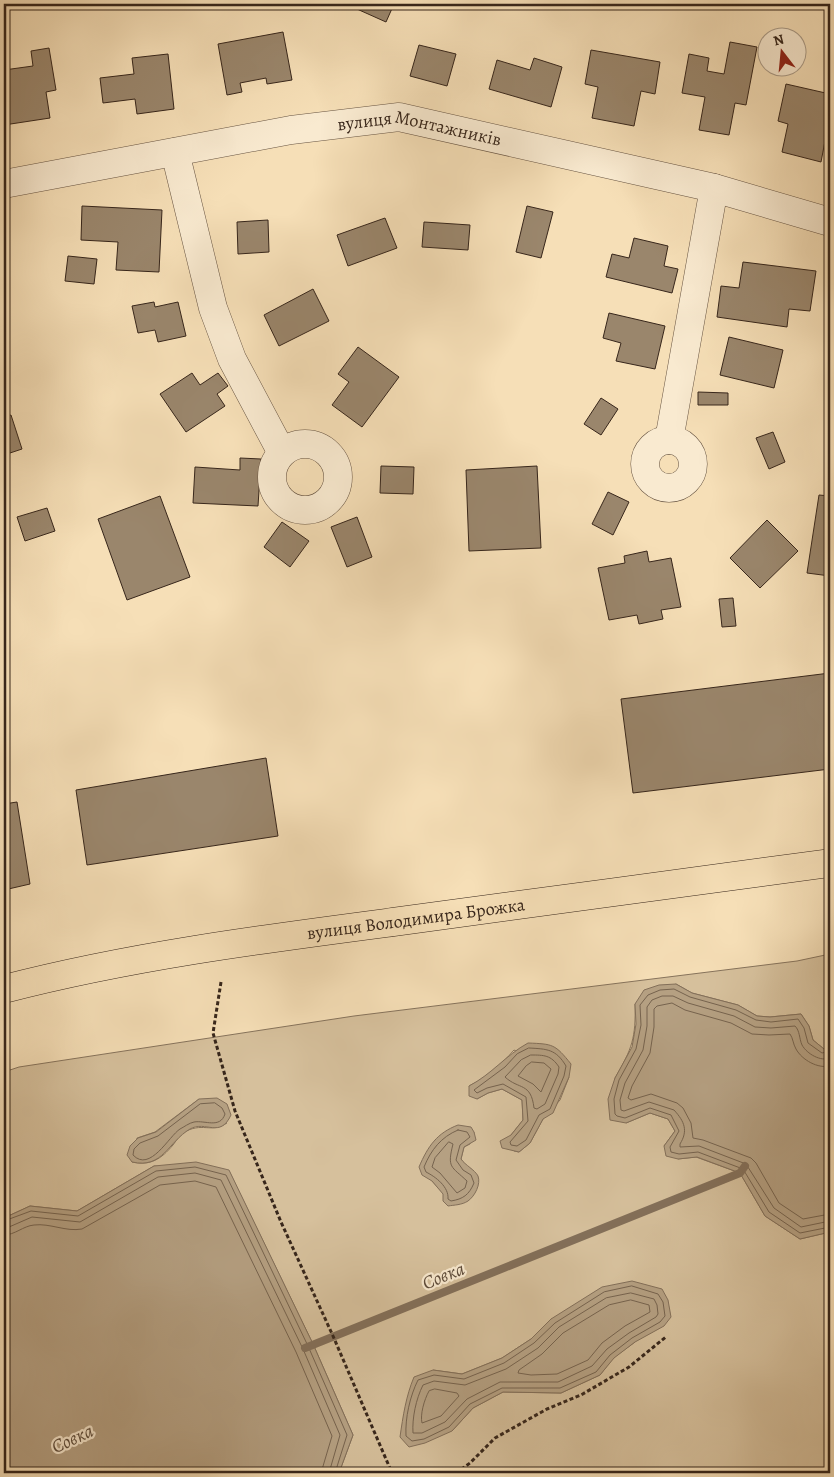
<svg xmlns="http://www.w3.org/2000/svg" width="834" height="1477" font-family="Alegreya,serif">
<rect width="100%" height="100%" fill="#f6dfb7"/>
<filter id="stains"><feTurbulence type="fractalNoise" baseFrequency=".004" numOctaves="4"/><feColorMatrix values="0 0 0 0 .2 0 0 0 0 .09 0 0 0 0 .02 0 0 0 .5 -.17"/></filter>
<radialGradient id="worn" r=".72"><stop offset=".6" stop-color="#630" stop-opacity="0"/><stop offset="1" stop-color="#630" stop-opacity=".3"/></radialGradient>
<path fill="#d6c09c" stroke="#86735c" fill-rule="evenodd" d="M830,954V1045L824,1049L813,1040L809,1026L801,1014L770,1017L757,1016L738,1005L692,993L676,984L635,1004C636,1038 632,1049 615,1078L626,1123L650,1113L668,1119L675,1131L664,1146L678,1159L696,1157L740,1173L765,1216L800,1239L830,1232V1473H339L353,1435L313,1344L229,1171L154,1166L77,1211L30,1206L4,1218V1072L19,1067L354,1016L797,961ZM514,1050L569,1077L560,1100L543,1119L530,1143L519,1152L514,1151L511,1135L523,1120L522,1100L502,1089L488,1093L477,1099L469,1086C487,1077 501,1065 514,1050ZM199,1099L227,1123C211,1134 202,1121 183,1133C179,1136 176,1141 173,1145C161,1159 151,1166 132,1162L137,1138L155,1132ZM474,1132L470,1144L464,1147L461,1159L466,1166L474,1171L444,1194L432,1181ZM551,1319L635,1342L613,1358L600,1375L561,1393L503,1392L473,1408L452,1431L433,1370L462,1374L502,1358L531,1339Z"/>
<path fill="#b5a082" stroke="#836f59" d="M676,984L692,993L738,1005L757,1016L770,1017L801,1014L809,1026L813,1040L824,1049L830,1045V1232L800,1239L765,1216L740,1173L697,1157L678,1159L666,1156L664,1146L675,1131L668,1119L650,1113L626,1123L610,1120L608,1099L615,1078L632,1047L636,1024L635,1004L644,990L659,985Z
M528,1043C553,1044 555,1044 571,1064L569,1077L553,1113L543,1119L530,1143L519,1152L502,1148L500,1141L511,1135L523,1120L522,1100L502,1089L488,1093L477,1099L469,1096V1086C492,1074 506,1055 528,1043Z
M217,1098L227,1104L231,1115C220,1139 206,1120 190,1129C168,1142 163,1169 132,1162L127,1155L130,1146L138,1138L156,1132L199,1099Z
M458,1125L471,1127L474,1132L476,1140L464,1147L461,1159C465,1165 475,1170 478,1176C481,1184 475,1196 468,1201C462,1205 454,1205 448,1206L443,1201V1194L432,1181L422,1175L419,1167C428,1146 437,1133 458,1125Z
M196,1162L229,1170L313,1344L353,1435L339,1473H4V1218L30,1206L77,1211L154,1166Z
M632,1281L662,1289L668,1300L671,1317L664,1326L635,1342L614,1358L600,1375L561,1393L503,1392L473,1408L452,1431L425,1443L409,1447L400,1437C403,1416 406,1396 414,1377L433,1370L462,1374L502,1358L531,1339L551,1319L602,1287Z"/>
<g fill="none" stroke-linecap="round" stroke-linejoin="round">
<path stroke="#76634e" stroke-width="1" d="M529,1048C547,1049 556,1049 566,1066L564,1076L550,1109L539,1115L526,1140L517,1146L511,1145L510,1142L528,1121L526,1097L503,1084L487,1088L477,1093L474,1090L505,1067L517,1054Z
M830,1051L822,1053L808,1043L804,1028L798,1019L771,1022L756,1020L736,1010L690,997L674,989L660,990L648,995L640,1005L641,1025L636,1049L619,1080L614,1099L615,1114L617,1116L625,1118L650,1108L671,1115L679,1131L670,1147L671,1152L679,1154L698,1152L743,1169L769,1212L800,1233L830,1227
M531,1055C544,1055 551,1055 559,1067L558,1074L545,1104L537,1109L534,1108C531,1082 519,1090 505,1077L521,1060Z
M830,1058C821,1062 807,1054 802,1045C799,1038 800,1031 795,1026L771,1028L755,1027L734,1016L688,1003L673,996H662L652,1000L647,1007V1026L643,1050L625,1083L620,1100L621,1110L624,1111L649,1102L674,1110C685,1122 688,1131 680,1144V1147L699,1146L746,1164L774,1208L801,1227L830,1221
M532,1062L544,1063L551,1069L541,1092L533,1084L518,1076L526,1066Z
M830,1066C818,1069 802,1060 796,1049C793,1044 793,1038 790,1034L769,1035L752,1034L731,1023L685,1010L672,1003L657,1006L654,1009V1027L650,1053L632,1086L628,1098L631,1100L651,1094L677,1103L683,1108L691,1123L693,1138L703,1140L751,1158L756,1163L779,1203L803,1219L830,1214
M215,1103L222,1108L225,1114C220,1129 205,1120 194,1122C189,1123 184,1127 180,1129C169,1136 150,1173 133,1155L134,1149L140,1143L158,1136L200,1104Z
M458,1130L467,1132L470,1137L460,1145L456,1160L463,1170L471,1175L474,1183C469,1195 463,1199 451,1201L448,1199C449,1187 436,1177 426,1172L424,1167C431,1150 441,1137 458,1130Z
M449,1142L453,1144C447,1168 451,1166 467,1181L465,1188L457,1193L440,1173L432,1167L435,1158Z
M4,1221L31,1211L78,1216L156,1171L195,1167L226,1175L308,1346L347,1435L335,1473
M4,1228L9,1227L32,1217L80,1222L158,1177L195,1173L221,1180L303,1349L340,1435L329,1473
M4,1235C15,1235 23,1226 34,1225C50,1223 66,1232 82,1229L160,1185L195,1181L216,1187L296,1352L332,1436L321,1473
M632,1286L658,1294L663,1302L665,1316L660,1322L632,1338L610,1355L596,1372L560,1388H502L470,1404L449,1427L424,1439L412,1441L406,1436C405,1418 410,1396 418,1380L434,1375L464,1379L504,1363L534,1343L555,1323L604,1292Z
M631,1293L654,1299L657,1305L658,1314L656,1317L629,1333L607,1349L592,1366L558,1382H500L467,1399L445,1422L422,1433H413C412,1418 416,1399 423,1385L434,1381L465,1385L506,1369L538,1348L559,1327L606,1298Z
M631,1300L649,1305L650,1312L625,1326L602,1343L588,1360L557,1374L531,1375L518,1373L519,1370L542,1354L563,1333L609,1305Z
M435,1389L457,1393L459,1396L441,1416L422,1423C420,1415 424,1400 429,1391Z"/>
<path stroke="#836f59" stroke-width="8" d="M305,1348L740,1173L745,1166"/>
</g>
<path fill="#9a866c" stroke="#37261b" d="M349,4H394L386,22L348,5Z
M283,32L292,80L267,84L266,78L240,83L242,92L227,95L218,44Z
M730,42L757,47L746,105L735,103L729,135L699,130L705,97L682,93L689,54L709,58L707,71L724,74Z
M419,45L456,54L447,86L410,76Z
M49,48L56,90L46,92L50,118L4,125V70L33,66L31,51Z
M591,50L660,62L655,94L641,91L634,126L592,118L598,87L585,84Z
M168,54L174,109L137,114L135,99L103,103L100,78L134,74L132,58Z
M534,58L562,67L551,107L489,89L497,60L530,70Z
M786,84L830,94V142L825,141L821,162L782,152L788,124L778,121Z
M82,206L162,210L159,272L116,270L118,242L81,240Z
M527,206L553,212L541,258L516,252Z
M385,218L397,248L348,266L337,235Z
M268,220L269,252L238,254L237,222Z
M424,222L470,225L468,250L422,247Z
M634,238L668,246L664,266L678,269L672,293L606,277L612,254L629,258Z
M68,256L97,259L94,284L65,281Z
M743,262L816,271L810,311L789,309L787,327L717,317L721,286L739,288Z
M313,289L329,321L279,346L264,315Z
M154,302L155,307L178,302L186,336L158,342L155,330L138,333L132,306Z
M609,313L665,326L655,369L616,361L621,343L603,338Z
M729,337L783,350L774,388L720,375Z
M358,347L399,377L362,427L332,405L349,382L338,374Z
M192,373L200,385L218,373L228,386L217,394L225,406L186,432L160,394Z
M698,392L728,393V405H698Z
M601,398L618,409L601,435L584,424Z
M11,415L22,449L4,455V417Z
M773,432L785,462L769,469L756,438Z
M240,458L261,459L258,506L193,503L195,467L240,470Z
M381,466L414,467L413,494L380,493Z
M537,466L541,548L469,551L466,470Z
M608,492L629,502L613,535L592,524Z
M819,495L830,496V576L807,573Z
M160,496L190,577L127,600L98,519Z
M47,508L55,531L25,541L17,517Z
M357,517L372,557L347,567L331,527Z
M767,520L798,551L760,588L730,558Z
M282,522L309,541L290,567L264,547Z
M647,551L649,562L671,558L681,607L661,610L663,619L639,624L637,615L609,620L598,568L625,563L624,556Z
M733,598L736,626L722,627L719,599Z
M830,673V769L633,793L621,699Z
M266,758L278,836L87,865L76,790Z
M17,802L30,884L4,890V804Z"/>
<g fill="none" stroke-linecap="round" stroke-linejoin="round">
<g stroke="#675442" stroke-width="29">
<g id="minor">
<path d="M175,152L213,308L232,359L282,453"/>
<path id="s1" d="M4,184L291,130L399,117L714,188L830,222"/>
<circle cx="669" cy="464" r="24"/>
<path d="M669,440L714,188"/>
<circle cx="305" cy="477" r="33"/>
</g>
</g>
<g stroke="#37261b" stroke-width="29">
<g id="major">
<path id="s2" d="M4,989C131,956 263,939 393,922C539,902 684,883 830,863"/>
</g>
</g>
<path stroke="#37261b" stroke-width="3" stroke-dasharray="4 2.5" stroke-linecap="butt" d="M221,982L213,1033L235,1111L281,1222L333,1336L392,1473
M456,1473L470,1463L495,1438L547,1409L581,1395L629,1367L667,1336"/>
<use href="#minor" stroke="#f9ead0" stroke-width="28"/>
<use href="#major" stroke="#f6dfb7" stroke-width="28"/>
</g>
<g text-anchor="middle" stroke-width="4.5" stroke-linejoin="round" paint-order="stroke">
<g font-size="18" fill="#37261b" stroke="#f9ead0">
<text dy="6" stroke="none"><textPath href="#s1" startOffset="422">вулиця Монтажників</textPath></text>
<text dy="6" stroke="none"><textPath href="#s2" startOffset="418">вулиця Володимира Брожка</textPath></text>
</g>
<g font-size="19" font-style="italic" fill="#5d4b3a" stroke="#f9ead0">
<text transform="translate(443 1275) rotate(-22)" y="7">Совка</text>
<text transform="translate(72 1438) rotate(-25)" y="7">Совка</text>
</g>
</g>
<rect width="834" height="1477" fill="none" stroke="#f6dfb7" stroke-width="20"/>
<rect x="5" y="5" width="824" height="1467" fill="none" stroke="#37261b" stroke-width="2.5"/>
<rect x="10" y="10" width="814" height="1457" fill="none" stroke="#37261b"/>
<g transform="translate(782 52) rotate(344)"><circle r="24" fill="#f9ead0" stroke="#ab9c88"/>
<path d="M0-4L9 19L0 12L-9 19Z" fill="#8f2418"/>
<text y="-8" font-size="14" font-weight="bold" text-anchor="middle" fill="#37261b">N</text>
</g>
<rect width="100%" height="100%" filter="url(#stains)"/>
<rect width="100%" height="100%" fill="url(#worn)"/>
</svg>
